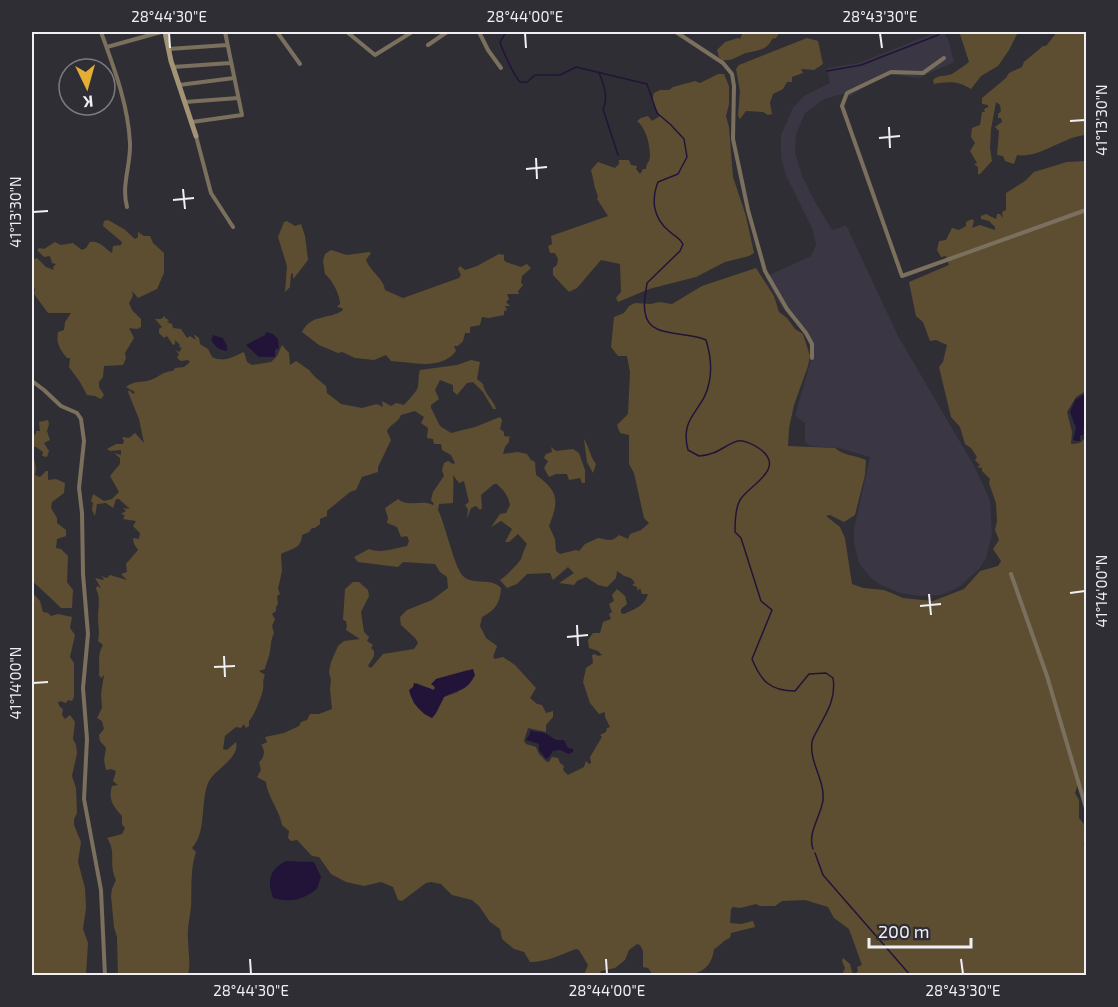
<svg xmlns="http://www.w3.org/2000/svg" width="1118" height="1007" font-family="'Exo 2',sans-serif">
<rect width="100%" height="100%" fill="#302e35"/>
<path fill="#3a3643" d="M937,32H943L948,39L954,62L918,78L890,74L881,77L850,96L842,94L824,99L805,113L796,134L795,153L802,176L815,202L831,228L833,230L846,225L898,336L974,466L990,500L992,535L986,558L979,569L960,586L951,591L941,595L920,596L900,593L881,585L871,578L859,563L854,543V529L870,457L839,448L810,446L805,442V423L795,416L811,360L810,346L804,333L782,307L765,277L811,256L816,245L813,230L785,173L781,156V135L793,108L804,96L830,83L827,68L859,63Z"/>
<path fill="#5d4e32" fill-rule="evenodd" d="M743,32H780L776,38L772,39C767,51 757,50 746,53C737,56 734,61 722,60L719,57L717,50L725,42L738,38L740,39Z
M957,32H1017V34L1009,50L998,66L981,76L971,89C960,81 947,81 934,84L933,80C939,74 945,77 952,74C958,70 964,66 969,62L960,34Z
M1057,32H1086V135C1064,136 1039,159 1017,155L1014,164L1005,161L1003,156L997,155L999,131L995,127L1002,122L1001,118H998V114L1001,111L1000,105L996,102L991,129L990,148L992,161L980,174H978V167L974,164L977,163L970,151L975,143L971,137L972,128L980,125L982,112H985L984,109L988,107V105L982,104V98L1006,78L1009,73L1022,67L1024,62L1043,46H1046Z
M807,38L818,41L823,64L814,70L801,69L803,73L792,77V82H787L783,89L773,94L770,103L772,114L768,115L763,112L746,111L740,119L738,116L740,91L736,69L739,65Z
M718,74H724L729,86V104L726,116L729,127L733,177L746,216L754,253L749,256L725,262L696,277L649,289L618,302L616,298L621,292L620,264L601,260L577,288L569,292L553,275V268L557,265L558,259L555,253H550L548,246L552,244L551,236L608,216L597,199L598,196L595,188L591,170L598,162L615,168L619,164V160H629L631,165L637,166L636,169L640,174L643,169H646C646,163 650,162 650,156C650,144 646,128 637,121L641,118L648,116L652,121L660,116L652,101L654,93L660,90H669L673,87L695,81L700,83Z
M1086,161V391L1076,397L1067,412L1072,432L1071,444C1082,444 1084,441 1086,432V800L1078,784L1075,793L1079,800V818L1084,824C1083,831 1086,836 1086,843L1084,842L1083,844L1085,845L1086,856V975H842L845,968L842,961L843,958L850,964L852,972L855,974L858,971L857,967L862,965L849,929L834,918L828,907L805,900L782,901L775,906H760L756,904L740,908L733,907L731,909L730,923L741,924L753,921L755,927L731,933L730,938C723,940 720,946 714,949C710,982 678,975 653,975L648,968L643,967V951L640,945L637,944L629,950L625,960L615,968L601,971L599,975H584L588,965L579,950L576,949C560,955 547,962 530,962L524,952L514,949L502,939L500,929L490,922L479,906L472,900L452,895L441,884L431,882L426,883L402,901L398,900L393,887L381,882L364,886L346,882L331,874L319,857L312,856L297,840L291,841L288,838L289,831L282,825C280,811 267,796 266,782L257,777L261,770L259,762C264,759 266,750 261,745L267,742L265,737L284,733L299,726L301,722L307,720L310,714H319L332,709L330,689L331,680L329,672L331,662L338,646L344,641L360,639L346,630L347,626L346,621L343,620L345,589L353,582H359L368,590L369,596L361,612L364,632L369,637L367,641L373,645L371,648L374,651V656L368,666L371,668L383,654L414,649L418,643L416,639L401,625L400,617L407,610L432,600L448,588L447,577L440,572L435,564L403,562L398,567L358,562L354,557L369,549C382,554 394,548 407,546L409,541L407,536L401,537L397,527L387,523L388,518L385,508L398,499C409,508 422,499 433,505L434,504L431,500L433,492L444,476L442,470L444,463L448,461L453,464L455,463L451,455L442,450L441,444H434L433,439L427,438L428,428L421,423L424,417L415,411L401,415C398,423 390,424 387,431L391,440L378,467V472L362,477L356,490L350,492L327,511V516L320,519V524L315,528H312L309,532L302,535C301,549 293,548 281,554L282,571L278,589L280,594L277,596L278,604L276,607V611L272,614L275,619L272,626L274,633C269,644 272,649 268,659C267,663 265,666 265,669L259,671L265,675C262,681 264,683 263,689C262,696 254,716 249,721V726L246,728L244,724L241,728L236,727L225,736L223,749L227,750L236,742C240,759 214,769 208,783C200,804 207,831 192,848L196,852C190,869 192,888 191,907C190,917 187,928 188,939C188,951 191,963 188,975H118L117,937L114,927L111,896L112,889L116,880C108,864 117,852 107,838L122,834L125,828L122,824V816C113,806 108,799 112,786L118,785L113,781L116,771L111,769L106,770L104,760L106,748L100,741L99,735L104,729L102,721L97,718L102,708L101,694L104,675L101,678L99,675C100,665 97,654 103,645L98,641C100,632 98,626 98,617C98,608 101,598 96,589L97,586L101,588L95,578L103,580L104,579L101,576L107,578L110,575L127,580L121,574L127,572L126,564L138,550L134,544L133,538L139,539L140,533L133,526L136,521L123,519L125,515L121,514L126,511L123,508L130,509L119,499H116L113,508L106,503L97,504L95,516L92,510L93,503L91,501L93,494L104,501L112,499L119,492L110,476L120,464V458L114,453L121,455V450L110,451L107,449L116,444H123L124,441L122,437L129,438L135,433L144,443L139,419L128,392L129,390L133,394L135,392L126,387C135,380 141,383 150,380C158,378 163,371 173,371L175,368L184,367L190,362L188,360L181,361L177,358L179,354L175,350L179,352L182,348L179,347L180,345L175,340V344L173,345L167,336L164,338L159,333V329L162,327L155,319H161L165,316V318L169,320L167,322L172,324L173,328L181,329L187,338L190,336L196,340L194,335H195L199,338L200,344L208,349L212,357C225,363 232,357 244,352L247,362L252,365L271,362L277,356L282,345L289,353L290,365L296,361L309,370L315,377L326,386L327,393L341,404L362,408L377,404L383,407L382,401L391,406L396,403L404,405C409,399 415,394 418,387C419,381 418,376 420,370L457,365L471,360L480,362L477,379L483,384C484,394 494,400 496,409H493L483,392L473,382L467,383L457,395L453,391V385L440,380L435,390L439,399L431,405V408L440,426L451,433L475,427L500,417L502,420L500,429L504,432V436L511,437L509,438V442L505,447L503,454L518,452L527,454L531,460L535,462L536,475C559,491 559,501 549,526L555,539L556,551L560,554L576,550L579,551L585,544L598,538C607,539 612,543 619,535L628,539L630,534L641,530L649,523L644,518L634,473L629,464V435L620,433L617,425L628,414L630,372L627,356H618L611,347L614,317L624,313L629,306L635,303L651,304L659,302L672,304L702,286L756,268L774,296L779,312L787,318L795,329L803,334L810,356L808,366L794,405L789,428L788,446L835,448C843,456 856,455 866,460L865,475L855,515L844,522L830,515L826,516L840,527L845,538L852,584L863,588L884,590L903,598L933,601L964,589L980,571L998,566L1001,561L993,549L999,540L995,530L997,521L996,503L989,483L990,479L982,471V468L977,467L980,465L975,460L977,457L971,448L965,444L960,427L951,417L939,367L943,362L947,345L936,340L930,341L923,322L916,316L909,282L949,265L946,256L941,257L937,250L939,241L946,240L952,228L959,230L966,226V222L972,219L974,221L972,228L980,225L995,230V227L989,221L981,219V216L986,214L996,219L997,214H1000L1003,218L1002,212L1006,210V193L1025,181L1034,172L1067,162ZM453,475L459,483L464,481L469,502L465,505L468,509L467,519L471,508L476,506L480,510L482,508L481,495L494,484H497C504,491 508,495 510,505L506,513L500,514L491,527L501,521L512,529L505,542H509L518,534L527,544C524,549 523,554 521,559C519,563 504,578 500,580L507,588L517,584L527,574L550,573L553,580L568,567L574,573L559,583L574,585L577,581L586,577L598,585L607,587L616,578L617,571L624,576L631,578L635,583L632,585L637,587L638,591L640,588L642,594H648C645,606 634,609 624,614L621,613V609L627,604L625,596L617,589L612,595L614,601L609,604L612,612L609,614L611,619L603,622L600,633H593L588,640L589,648L598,651L602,655L598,656L595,654L592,655L593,663L586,668L583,682L590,703L599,714L605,712V717L610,727L607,728L606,732L600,735L602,737L590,757L591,763L589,764L586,761L584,767L568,775L563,770L564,766L560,763L558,758L552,757L549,762H547L539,754L536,747L526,744L524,741L528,728L546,732V725L553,717V711L546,713L542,705L537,704L530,698L536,688L515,665L503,657L495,659L493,657L497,646L486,638L480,626L482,617C495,610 500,604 501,588C492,577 473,586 463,576C454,567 445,523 438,510L439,504L453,503C453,494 454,484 453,475ZM468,670L458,692L444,697L436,713L432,718L424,714L413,702L416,683L434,690L436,679Z
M108,220L124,229L135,239L138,237V232L144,236H150L153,243L164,253V273L157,289L138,298L132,291L133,296L129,303L132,310L141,319V327L137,329L129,328L134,338L125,353L126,358L123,365L104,366L103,377L99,382V387L104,395L101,399L95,396L87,395L80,382L69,367L70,358H67C60,349 56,344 58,332L64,330L65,322L71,313H48L34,294L35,289L32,285V260L37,258L46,267L54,270L53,267L56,264L52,263L50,256L44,257L37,250L39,248L44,249L55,242L61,245L73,243L82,250L86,248L90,242C100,240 104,248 112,253L113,246L121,245L122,242L103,226L104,221Z
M287,221L295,226L301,224L305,236L308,260L294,278H293V273L291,274L290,287L285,292L287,266L278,237L284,222Z
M331,250L347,255L369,252L371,253L366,260C370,271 384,279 385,290L403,298L459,278L461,275L458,269L460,266L465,270L477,266L499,254L504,255V260L506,262L521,267L527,264L531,268L522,276L521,283L523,285L518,291L519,294H507L509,299L506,302L510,306H505L507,310L504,311V315L489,318L482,317L480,325L470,327V333H465L463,341L458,346H454L456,351C441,371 412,362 391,361L386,355L374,360L355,358L342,352L338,353L319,345L302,332C311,313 331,320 343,310L342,308L337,307L340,304C340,294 332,280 325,274L323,261L325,254Z
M48,420L49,424L47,431L50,440L44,443L49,451L47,457L42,456L43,452L36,447H32C32,457 38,465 35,475L40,477L46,471H48V480L56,479L65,483L64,493L52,502L51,508L57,518V523L66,530V536L57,539L56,548L61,549L68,556L67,582L73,590L72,608H61C51,598 42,590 32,581V435L36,434V431H40L39,422Z
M584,439C589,446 590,457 596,464L593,473L587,462Z
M551,447L556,451L573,449L579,453L585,470V483H582L580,478L569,480L567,474H556L549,477L544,468L548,461L544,458L546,454L552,452Z
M32,592L40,601L43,612L48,613L51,616L58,614L72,617L70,628L75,635L70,657L74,663V697L72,701L68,700L66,703L60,701L58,703L60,707L63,709L62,715L65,719L70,715L75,722L73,739L76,745L77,753L72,776L76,788L77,813L74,819V825L81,842L78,862L85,888L86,908L83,929L88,943L86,975H32Z"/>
<path fill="#221439" d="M266,332L273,334L278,339L279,348L275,350V357H259L246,345L265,335Z
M212,335L223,338L227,346V351C219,350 213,346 211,338L213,337Z
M1086,393V426L1083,430L1084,434L1080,436V441H1077L1073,440L1076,428L1070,412L1075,400Z
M473,669L475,675C466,693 459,688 444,697L436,713L432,718C420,712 412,703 409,690L413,687L414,683L434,690L435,687L431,684L436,679Z
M530,730C536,733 539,731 544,733C553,736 551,741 564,740L568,748L573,749V752L569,754L560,750L553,751L549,757L546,759L539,750V744L526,740L530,734Z
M286,861L314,862L321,877L317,889C302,900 291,903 273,898C267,880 269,870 286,861Z"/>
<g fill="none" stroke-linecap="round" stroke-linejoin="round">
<path stroke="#221439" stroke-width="1.5" d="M506,32L500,42C502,49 515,78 520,82H527L535,75H560L576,67L647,84L657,113L671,125L684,139L687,157L678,174L658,182C651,200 653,218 669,231C674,236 679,237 683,244L680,251L647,283C646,292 643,303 645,312C648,340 688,330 706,340C710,353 712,370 709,383C704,411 679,416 688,450L699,456C703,456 708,455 713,453C722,450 729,443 738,441C744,440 755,445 760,449C787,469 749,485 740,500C735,508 735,523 735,532L741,538L761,601L772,610L752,659C761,681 770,691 795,691L809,674L826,673L833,678C836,696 829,709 820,725C818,730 813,736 812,742C809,762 825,780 823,800C821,816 807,833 813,849
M827,71L861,65L938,35L941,32
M599,73C604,84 609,98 603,109L618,155
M815,853L823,875L911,976"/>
<path stroke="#7a705d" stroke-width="4" d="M101,32C114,68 128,104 130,143C131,165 121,185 127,207
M277,32L300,64
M347,32L375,55L412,32
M479,32L488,50L501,68
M676,32L723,63L732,74L734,86L733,139L748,210L765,271L787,309L806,333L812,344V358
M428,45L447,32
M107,47L161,32
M169,49L227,45
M944,58L923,73L891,72L847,93L842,106L902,276L1086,210
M173,67L230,63
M179,85L234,78
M185,102L238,98
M192,122L242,115L225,32
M196,136L211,193L233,227
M32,381L44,390L61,406L77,413L81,419L84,441L79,488L82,513L83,574L88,634L83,688L87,739L84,799L101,890L105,976
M1011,574L1047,676L1086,808"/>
<path stroke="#a49476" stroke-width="5" d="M165,32L171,61L196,136"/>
</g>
<path fill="none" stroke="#f0eff4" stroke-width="2" d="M169,33L170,48M525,33L526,48M880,33L882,48M1070,121L1085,120M889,127L890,148M879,138L900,136M536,158L537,179M526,169L547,167M183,189L185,209M173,200L194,198M33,212L48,211M1070,593L1085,591M929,594L931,615M920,606L941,604M577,625L578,646M567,637L588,635M224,656L225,677M214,667L235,666M33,683L48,682M250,959L251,974M606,959L607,974M961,959L963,974"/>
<rect width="1118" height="1007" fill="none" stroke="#302e35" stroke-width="66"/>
<g transform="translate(87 87) rotate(175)"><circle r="28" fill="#302e35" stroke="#7d7b81" stroke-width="1.5"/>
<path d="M0-4.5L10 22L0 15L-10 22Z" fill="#e4ae35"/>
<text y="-9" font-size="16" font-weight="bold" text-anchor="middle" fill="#f0eff4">K</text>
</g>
<path d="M869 938v9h102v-9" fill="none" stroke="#f0eff4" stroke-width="3"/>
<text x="878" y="938" font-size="18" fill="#f0eff4" stroke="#302e35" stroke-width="4.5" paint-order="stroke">200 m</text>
<rect x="33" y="33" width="1052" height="941" fill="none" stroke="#f0eff4" stroke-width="2"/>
<g font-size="15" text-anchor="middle" fill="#f0eff4">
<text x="169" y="22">28°44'30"E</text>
<text x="525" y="22">28°44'00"E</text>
<text x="880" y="22">28°43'30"E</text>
<text transform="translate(1102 120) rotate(-90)" y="5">41°13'30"N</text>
<text transform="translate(16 212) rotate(-90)" y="5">41°13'30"N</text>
<text transform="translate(1102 591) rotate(-90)" y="5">41°14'00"N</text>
<text transform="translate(16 683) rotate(-90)" y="5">41°14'00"N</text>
<text x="251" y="996">28°44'30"E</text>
<text x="607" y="996">28°44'00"E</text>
<text x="963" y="996">28°43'30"E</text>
</g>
</svg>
